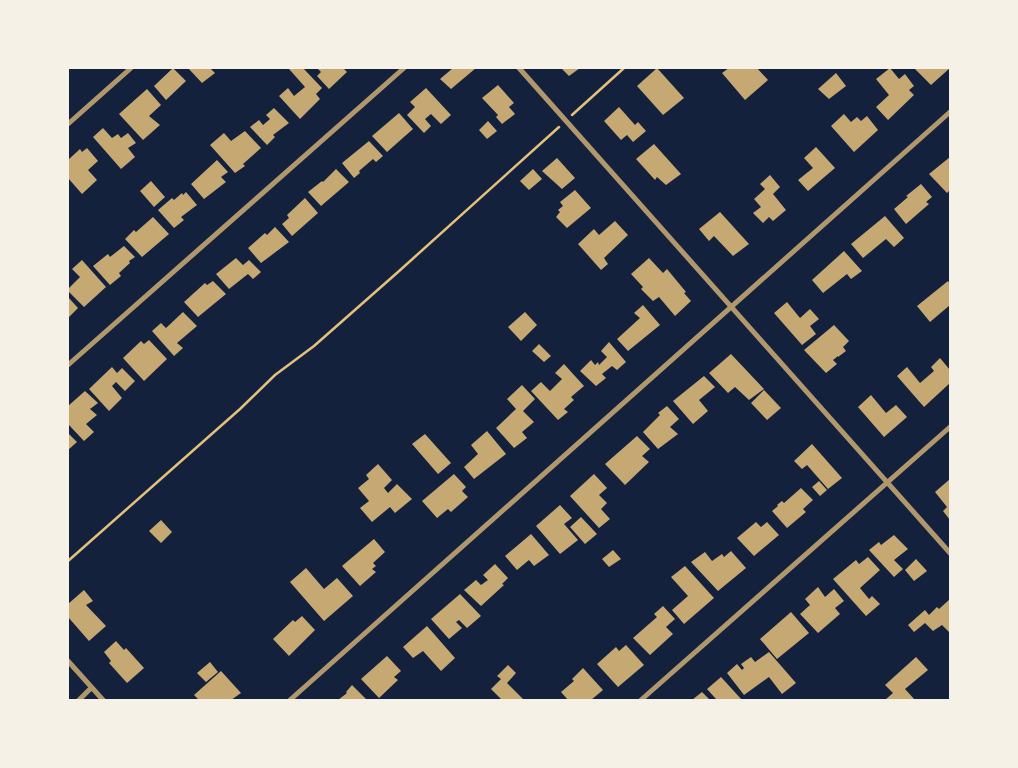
<svg xmlns="http://www.w3.org/2000/svg" width="1018" height="768" font-family="'Fira Sans',sans-serif">
<rect width="100%" height="100%" fill="#14213d"/>
<path fill="#c6a872" d="M173,68L186,81L166,100L154,86Z
M188,68H210L215,73L202,83Z
M291,68H303L322,88L316,94L320,99L300,119L279,96L288,88L294,96L305,87L289,69Z
M317,68H343L347,72L329,89L317,76L321,72Z
M453,68H476L451,89L440,79Z
M561,68H580L569,76Z
M657,68L684,98L663,115L637,86Z
M729,68H757L768,80L745,100L722,73Z
M890,68L899,79L905,74L914,86L909,90L914,95L888,120L876,107L889,95L876,79Z
M914,68H950L931,85Z
M836,73L846,86L829,99L818,89Z
M498,85L514,103L509,107L515,114L502,124L496,117L498,115L482,98Z
M426,88L451,115L441,124L431,114L425,119L431,126L424,133L407,115L415,107L410,102Z
M147,89L161,105L149,116L160,125L143,140L119,114Z
M619,107L635,125L638,122L646,131L633,142L627,135L621,140L604,121Z
M274,108L289,123L273,135L275,137L267,145L250,127L259,120L263,125L270,119L266,115Z
M399,113L413,129L387,152L372,136Z
M844,114L851,122L857,117L861,121L867,116L878,130L854,152L831,126Z
M488,121L497,131L487,139L479,130Z
M103,128L112,138L118,134L121,138L128,133L136,143L128,148L135,157L121,169L93,137Z
M245,131L261,148L243,164L245,166L235,173L210,145L224,133L231,141Z
M369,141L383,156L376,162L373,159L359,171L360,173L354,178L342,163Z
M654,144L681,174L666,185L657,177L655,180L636,159Z
M816,147L835,168L808,191L798,180L813,168L804,158Z
M87,148L98,161L88,170L97,180L82,194L68,178V160L80,149L82,152Z
M950,157V190L947,193L929,174Z
M557,158L575,178L562,189L542,171Z
M217,160L228,172L221,177L226,182L204,199L191,184Z
M336,169L349,182L321,206L308,192L322,181L323,182Z
M533,169L542,179L529,190L520,181Z
M770,175L780,187L773,194L786,210L773,221L769,217L763,223L753,213L761,207L754,199L765,189L760,184Z
M151,181L165,197L154,207L140,191Z
M921,184L932,197L926,202L929,204L906,224L894,209L908,197L906,196Z
M575,190L591,208L567,228L556,217L560,212L558,210L563,206L560,202Z
M186,192L197,205L181,217L184,220L174,228L158,210L172,198L174,200L182,193L183,195Z
M305,198L318,213L292,236L282,224L289,218L287,215Z
M720,212L749,244L733,256L714,236L709,241L699,229Z
M885,216L904,238L894,247L886,239L863,258L851,244Z
M153,217L169,234L142,257L125,239L134,230L136,232Z
M615,221L628,235L604,258L608,264L601,270L578,244L594,229L599,235Z
M275,227L289,242L261,263L248,248L265,233L267,235Z
M124,246L135,257L129,261L130,263L119,273L121,276L110,285L93,266L108,254L110,257Z
M844,251L862,271L851,279L847,274L823,293L812,280Z
M236,258L243,265L249,260L261,272L253,279L248,274L229,289L216,274Z
M649,258L663,273L667,269L686,292L684,293L691,301L675,316L659,297L653,301L641,289L643,287L631,274Z
M82,260L106,287L84,307L68,291V289L80,277L72,269Z
M213,281L226,294L198,317L184,302L205,283L207,285Z
M948,281L950,284V305L930,322L917,306Z
M68,297L78,308L68,318Z
M787,302L800,318L810,309L819,319L810,326L816,334L802,345L774,313Z
M643,305L660,325L628,351L617,339L640,318L634,313Z
M183,312L197,326L177,343L183,348L174,356L152,331L161,323L166,328Z
M525,312L537,325L521,341L508,327Z
M834,325L849,341L843,347L846,351L838,357V356L833,360L837,364L826,373L804,350Z
M149,340L167,359L144,381L123,358L141,341L144,344Z
M609,342L626,362L617,370L612,366L602,374L606,378L596,386L580,371L591,360L595,365L598,362L599,365L607,357L601,351Z
M539,344L551,356L544,362L532,351Z
M731,354L764,389L749,400L735,387L728,393L709,373Z
M940,358L950,370V383L924,407L897,376L907,367L920,383L934,371L931,367Z
M564,364L584,386L571,397L574,400L564,409L568,412L558,420L531,391L541,382L550,391L562,379L555,373Z
M112,367L117,373L122,368L135,381L125,391L116,382L112,386L122,398L109,411L89,389Z
M704,376L715,387L699,400L708,411L693,424L673,401Z
M522,385L535,399L523,411L534,422L522,432L527,438L514,448L496,428L516,409L507,399Z
M764,390L781,408L767,420L751,403Z
M85,391L98,403L90,409L97,415L86,424L94,432L84,441L68,424V406Z
M871,395L886,413L896,405L907,417L884,437L858,407Z
M667,406L679,419L670,427L678,434L658,449L643,432L660,415L658,413Z
M487,431L506,454L474,479L464,467L478,454L471,445Z
M68,433L77,442L68,450Z
M425,434L451,463L438,474L412,444Z
M637,436L650,449L642,456L649,462L625,485L605,464Z
M812,444L842,478L828,489L807,465L802,469L794,461Z
M378,464L392,480L384,488L388,493L397,484L412,499L395,513L390,507L372,522L360,508L369,501L358,488L369,479L366,475Z
M454,474L466,487L462,491L468,497L451,512L448,509L437,518L422,501Z
M594,474L607,488L599,495L607,503L601,509L610,519L599,528L570,496Z
M950,479V520L943,511L947,507L935,492Z
M819,481L827,490L820,496L812,487Z
M801,488L813,500L803,509L806,512L787,528L772,511L778,506L777,505L782,501L784,503Z
M560,505L572,518L564,524L578,540L560,554L536,526Z
M581,517L597,534L585,544L570,527Z
M161,520L172,532L161,543L149,531Z
M756,522L761,527L767,522L779,535L754,556L737,538Z
M531,534L549,555L534,566L529,560L517,570L505,556Z
M894,535L908,549L894,560L903,569L894,577L869,550L879,542L881,545Z
M374,539L385,552L373,563L376,566L372,569L376,572L360,586L342,566Z
M613,550L621,559L609,567L602,559Z
M731,551L746,568L718,591L691,562L705,552L712,561L722,554L724,557Z
M868,557L880,570L860,588L869,599L872,596L880,604L866,616L833,579L856,560L859,564Z
M916,559L927,571L914,581L905,570Z
M495,564L508,578L502,584L504,585L481,606L464,590L476,580L481,585L488,580L483,575Z
M685,566L714,598L684,624L672,610L688,596L671,577Z
M306,568L324,589L337,578L353,596L324,621L290,582Z
M818,587L825,597L834,589L844,601L835,608L840,614L818,633L800,614L810,605L805,599Z
M84,590L93,601L86,605L106,626L89,641L68,617V604Z
M460,594L481,616L467,628L459,620L456,622L462,628L449,639L431,619Z
M950,599V633L942,625L933,631L925,623L914,632L908,625L925,610L929,615L937,607L939,609Z
M663,606L675,619L666,627L673,634L650,655L633,638L657,617L654,614Z
M791,612L809,633L777,659L760,639Z
M302,616L315,630L289,656L273,639L293,620L295,622Z
M427,626L455,658L441,671L423,651L413,658L403,647Z
M116,641L124,650L126,648L144,668L127,683L109,663L111,661L104,652Z
M626,645L644,665L618,687L597,664L616,647L619,651Z
M769,652L796,683L782,694L769,677L744,695L727,673L737,664L742,670L744,668L741,664L751,657L755,662Z
M387,656L401,671L394,677L398,680L379,698L361,679Z
M916,657L928,670L905,689L915,700H885L893,693L885,685Z
M210,662L218,672L206,682L197,673Z
M508,665L516,673L507,683L524,700H502L491,689L501,679L497,676Z
M583,668L603,690L591,700H568L561,692L574,681L572,679Z
M221,671L241,693L231,700H199L194,695Z
M721,677L742,700H714L716,699L707,689Z
M352,685L367,700H338L347,693L346,692Z
M702,692L710,700H692Z"/>
<g fill="none" stroke-linecap="round" stroke-linejoin="round">
<path stroke="#e5c07b" stroke-width="2.5" d="M572,115L624,68
M68,561L240,409L275,375L314,346L398,272L559,127"/>
<path stroke="#b1986c" stroke-width="5" d="M519,68L950,553
M68,124L131,68
M68,365L404,68
M68,661L103,700
M79,700L91,688
M290,700L950,112
M641,700L950,427"/>
</g>
<rect width="1018" height="768" fill="none" stroke="#f6f1e7" stroke-width="138"/>
</svg>
